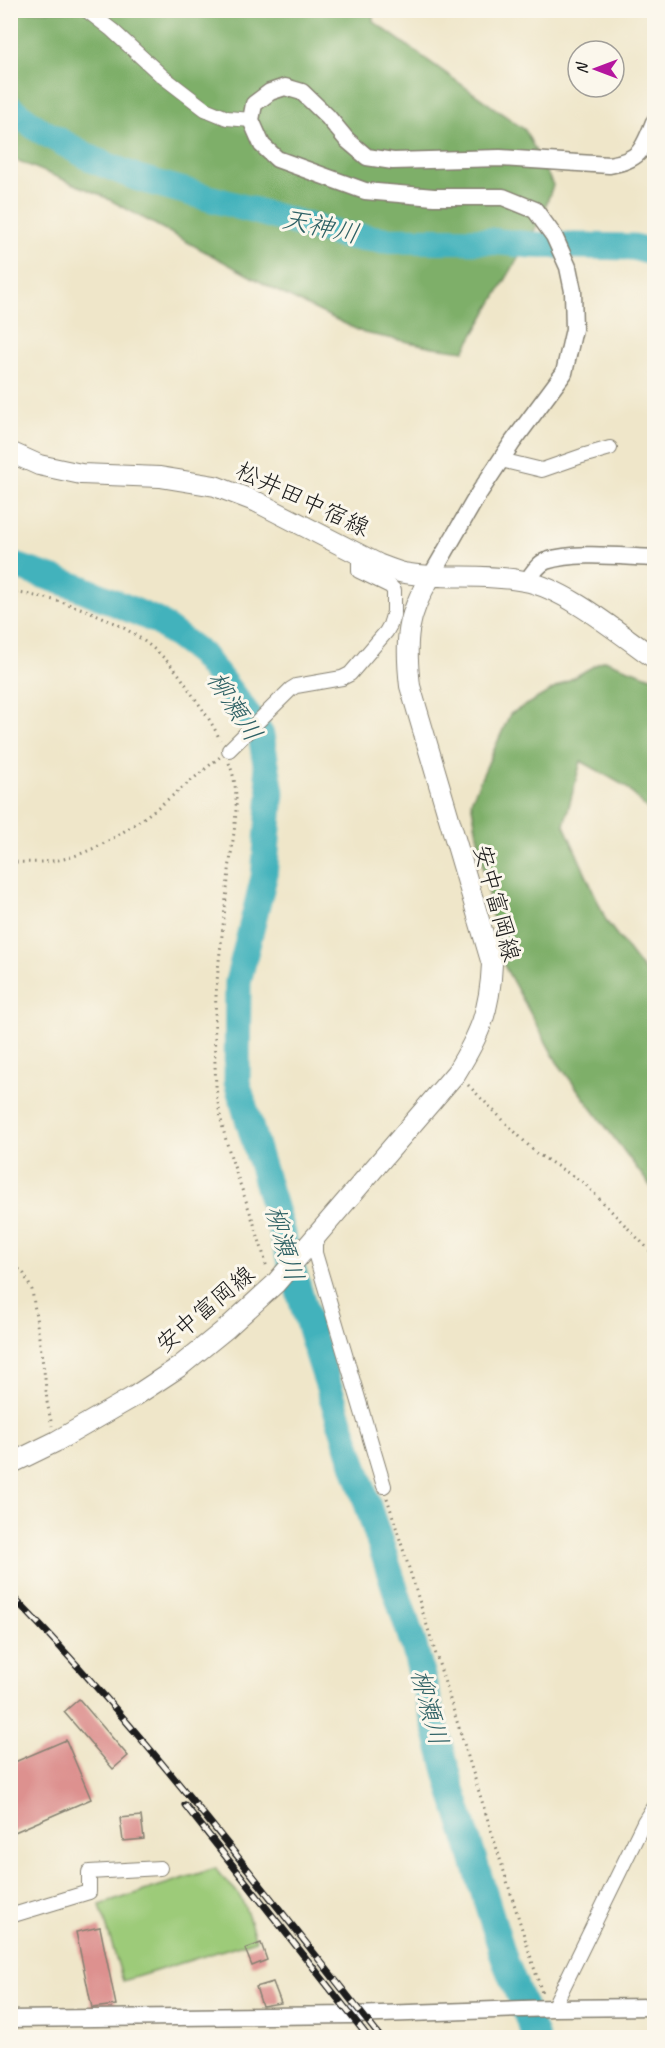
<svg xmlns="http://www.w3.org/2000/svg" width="665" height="2048" font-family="Caveat,'Klee One',sans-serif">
<rect width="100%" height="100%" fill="#fbf7ec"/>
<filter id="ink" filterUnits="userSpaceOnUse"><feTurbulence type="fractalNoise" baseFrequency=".0167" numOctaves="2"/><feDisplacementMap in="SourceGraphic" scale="12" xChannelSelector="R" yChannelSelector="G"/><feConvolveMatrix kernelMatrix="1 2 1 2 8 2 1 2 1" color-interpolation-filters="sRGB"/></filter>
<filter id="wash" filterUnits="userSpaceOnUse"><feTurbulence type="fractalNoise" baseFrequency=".008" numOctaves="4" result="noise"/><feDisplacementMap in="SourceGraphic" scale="24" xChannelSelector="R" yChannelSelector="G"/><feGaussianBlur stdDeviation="1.35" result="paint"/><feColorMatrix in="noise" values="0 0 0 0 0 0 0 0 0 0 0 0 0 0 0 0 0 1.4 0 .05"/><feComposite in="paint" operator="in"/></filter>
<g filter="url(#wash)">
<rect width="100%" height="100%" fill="#efe6c9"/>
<path fill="#9dcb79" stroke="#5c744a" stroke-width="1.5" d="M216,1868C219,1878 232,1884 238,1894C247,1906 250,1925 256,1940L123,1981L100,1905Z"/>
<path fill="#7eaf69" stroke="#4d6642" stroke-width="1.5" d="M10,11H373V21L525,130L553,185L541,219L464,351L433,347L364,333L281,293L101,195L11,158Z
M604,660L654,678V816L625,786L581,761L564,825L607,922L654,984V1191L557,1062L500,958L471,801L510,714Z"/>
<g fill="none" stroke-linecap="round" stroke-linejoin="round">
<path stroke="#42b2bc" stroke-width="27" d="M10,108L38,129L96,161L138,178L341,235L385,240L490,241L532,245L634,247L654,253
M10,564L81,588L157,621L201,654L245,711L261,735L271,792L264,877L238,982L237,1082L314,1342L414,1646L451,1786L505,1961L536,2038"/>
</g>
<g id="blocks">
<path fill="#dd918f" d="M79,1699L128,1756L113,1769L64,1712Z
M66,1740L91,1799L10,1834V1764Z
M141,1816L144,1839L123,1841L120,1818Z
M100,1927L116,2005L92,2008L76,1932Z
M261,1943L267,1960L252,1966L245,1949Z
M273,1982L281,2003L262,2006L256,1987Z"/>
</g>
</g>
<g filter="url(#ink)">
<use href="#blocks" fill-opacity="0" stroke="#868172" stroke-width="1.5"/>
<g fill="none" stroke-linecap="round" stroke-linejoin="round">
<g stroke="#868172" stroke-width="16">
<path id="minor" d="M86,10L112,30L162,76L205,109L227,118L251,120
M501,460L542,470L582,456L610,448
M229,750L291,689L296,686L342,678L350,674L386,632L390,625L394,612V590L390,586L359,571V554
M315,1239V1253L384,1486
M10,1916L89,1892V1872L160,1868
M553,2008L644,1822L654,1806"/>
</g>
<g stroke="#868172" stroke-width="19">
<path id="tertiary" d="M431,576L479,493L512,443L564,373L574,329L573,291L568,267L554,236L535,210L503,197H434L365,191L277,159L262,145L251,120L254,104L270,92L285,87L302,92L328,117L347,140L367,157L393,161L500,158L609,165C640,160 643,150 654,122
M527,581C532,574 538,564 546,561C577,551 622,557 654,558
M10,2019L352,2015L553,2008L654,2007"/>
</g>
<g stroke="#868172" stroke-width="22">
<path id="secondary" d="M10,452L39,465L81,474L160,477L215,486L257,502L378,564C386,567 395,571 404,573C444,580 484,573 524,581C565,588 620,634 654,658
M10,1464L55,1442L135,1396L179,1367L227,1328L275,1284L456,1073C480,1034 490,1011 492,964L410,686C405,641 406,616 431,576"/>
</g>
<path stroke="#868172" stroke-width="3" stroke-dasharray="1.5 4.5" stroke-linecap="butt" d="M10,592C70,599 136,623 176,671C183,679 188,689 194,697C204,711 213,724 220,740
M229,763C242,794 234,830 230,862C227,889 224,917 221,944C215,990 213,1038 216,1085C221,1151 253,1207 267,1269
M10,862C24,862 39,863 52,861C111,854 174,793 220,757
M468,1085L536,1153L584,1183L654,1255
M10,1261L24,1274L32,1290L45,1378L47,1402L52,1426
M387,1498L542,1993
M299,2038L319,2032"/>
<use href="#minor" stroke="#fff" stroke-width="14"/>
<use href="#tertiary" stroke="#fff" stroke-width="16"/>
<use href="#secondary" stroke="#fff" stroke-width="20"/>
<g stroke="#1c1c1c" stroke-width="7">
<path id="rail" d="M10,1594C145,1732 261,1887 381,2038
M185,1805L369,2038"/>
</g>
<use href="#rail" stroke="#fbf7ec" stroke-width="4.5" stroke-dasharray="14" stroke-linecap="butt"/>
</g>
</g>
<g text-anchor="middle" stroke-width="6" stroke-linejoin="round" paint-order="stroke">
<g font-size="24" fill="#1c1c1c" stroke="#fbf7ec">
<text transform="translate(303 499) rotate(25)" y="8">松井田中宿線</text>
<text transform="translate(497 903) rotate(75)" y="8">安中富岡線</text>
<text transform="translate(205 1309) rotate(-40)" y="8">安中富岡線</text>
</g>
<g font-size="26" font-style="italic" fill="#2d6064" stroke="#fbf7ec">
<text transform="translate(321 226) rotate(12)" y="9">天神川</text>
<text transform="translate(235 706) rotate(57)" y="9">柳瀬川</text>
<text transform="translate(285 1243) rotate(74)" y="9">柳瀬川</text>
<text transform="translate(430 1707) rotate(75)" y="9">柳瀬川</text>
</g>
</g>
<rect width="665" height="2048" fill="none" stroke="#fbf7ec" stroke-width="36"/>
<g transform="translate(596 69) rotate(270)"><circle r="28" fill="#fbf7ec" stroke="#a29f99" stroke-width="1.5"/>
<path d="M0-4.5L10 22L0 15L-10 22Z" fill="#b5179e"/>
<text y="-9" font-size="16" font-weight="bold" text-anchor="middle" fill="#1c1c1c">N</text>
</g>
</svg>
